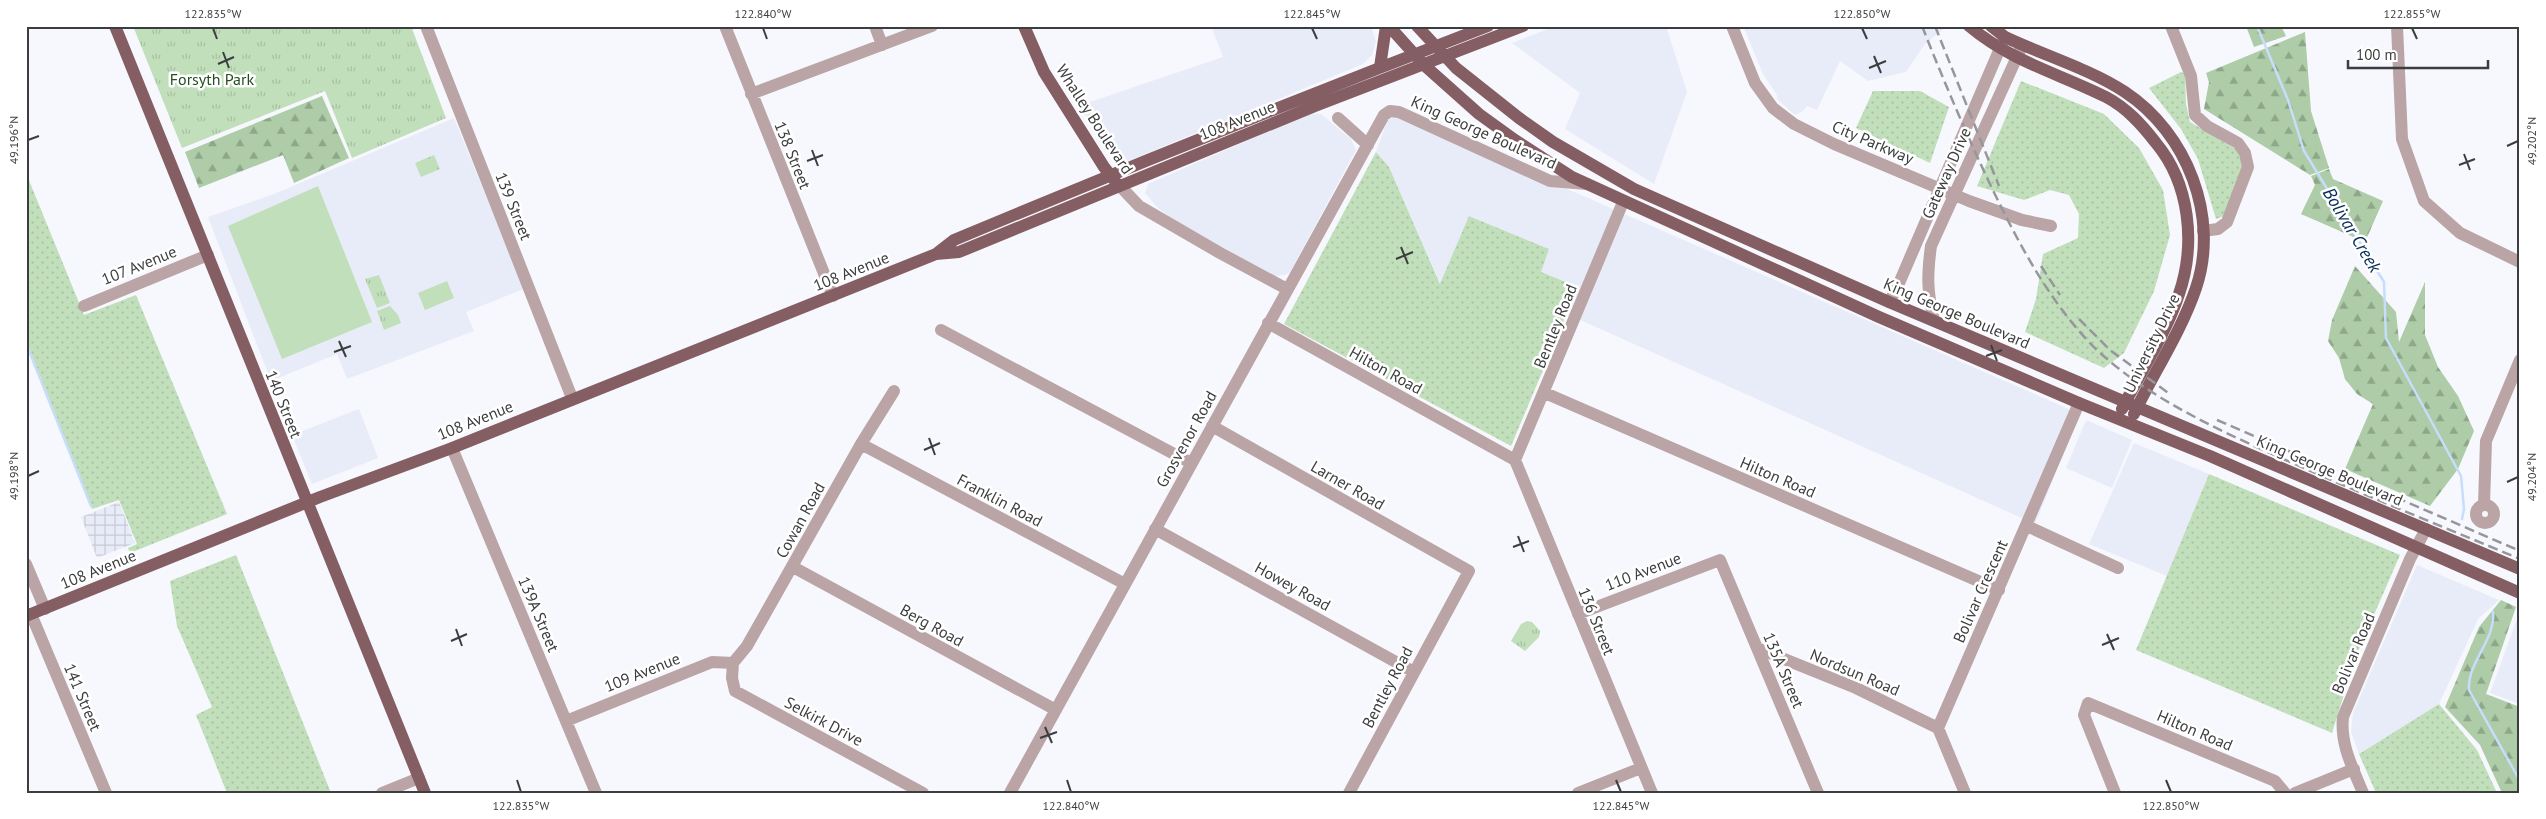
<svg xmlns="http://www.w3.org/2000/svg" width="2546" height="819" font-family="'PT Sans',sans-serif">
<defs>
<pattern id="industrial-grid" width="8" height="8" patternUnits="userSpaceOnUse" patternTransform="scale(1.25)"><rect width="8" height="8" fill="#e8ecf8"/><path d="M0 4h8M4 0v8" fill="none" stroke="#c8cbd6"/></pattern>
<pattern id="grass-dots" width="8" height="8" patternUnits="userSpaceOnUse" patternTransform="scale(1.25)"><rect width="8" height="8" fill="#c1dfbb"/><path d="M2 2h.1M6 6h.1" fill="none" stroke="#a7c0a2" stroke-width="1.8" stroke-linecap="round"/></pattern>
<pattern id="forest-firs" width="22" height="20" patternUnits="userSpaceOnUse" patternTransform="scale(1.25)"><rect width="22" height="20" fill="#adcca7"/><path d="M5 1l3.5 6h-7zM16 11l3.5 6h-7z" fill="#8ea789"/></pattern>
<pattern id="park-tufts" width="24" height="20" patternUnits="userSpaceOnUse" patternTransform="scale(1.25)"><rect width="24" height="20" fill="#c1dfbb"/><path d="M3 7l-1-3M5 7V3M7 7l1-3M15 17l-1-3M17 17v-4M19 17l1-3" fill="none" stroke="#a7c0a2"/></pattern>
</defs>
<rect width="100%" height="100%" fill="#f7f8fd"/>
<path fill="#e8ecf8" d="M1211,26H1371L1376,41L1372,55L1363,64L1128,161H1120L1078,106L1223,57Z
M1556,26H1666L1687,92L1654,184L1565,129L1580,93L1512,43Z
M1743,26H1947L1925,44L1906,72L1868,81L1840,61L1817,110L1807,106L1802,112L1795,115L1778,100L1777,95L1763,74Z
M1310,113L1321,114L1351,139L1356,150L1290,272L1285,275L1275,276L1266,272L1174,220L1158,208L1145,193L1148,184Z
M1399,115L2080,414L2035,524L1567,314L1578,287L1540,272L1549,249L1470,216L1441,285L1389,167L1376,152L1388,119Z
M454,118L524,289L466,312L474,331L347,379L337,354L271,381L208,217L274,194Z
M359,409L378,458L312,484L292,435Z
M2086,420L2132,440L2112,488L2066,468Z
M2134,443L2209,474L2167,576L2089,544Z
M2417,565L2499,600L2478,619L2439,704L2359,754L2351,732L2353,713Z
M2518,616L2520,617V704L2490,693Z"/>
<path fill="url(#industrial-grid)" d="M119,502L135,543L97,558L81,517Z"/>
<path fill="url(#grass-dots)" d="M2181,72L2185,74L2186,104L2190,122L2239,151L2244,168L2224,216L2216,219L2198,159L2181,129L2149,88Z
M2021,81L2104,114L2139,148L2163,190L2170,235L2154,291L2124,353L2104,368L2025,332L2036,299L2043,254L2078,238L2079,214L2069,195L2050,190L2024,200L1977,186Z
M1873,91H1920L1949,107L1930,163L1856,128Z
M1376,152L1389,167L1440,284L1469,216L1549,249L1541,272L1578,287L1511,446L1284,324Z
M26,173L84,315L136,295L227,514L130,553L128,548L137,544L119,500L92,509L26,346Z
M2209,474L2400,555L2356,656L2332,733L2136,650Z
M236,555L331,793H227L196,715L212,707L177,626L170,581Z
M2439,704L2477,750L2497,793H2376L2359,754Z"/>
<path fill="url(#forest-firs)" d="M2246,26H2281L2286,36L2254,47Z
M2305,32L2311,111L2329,168L2310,175L2204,109L2209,82L2206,73Z
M322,96L349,158L294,183L283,155L199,188L185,152Z
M2329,169L2333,179L2383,201L2365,242L2301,214L2315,185L2311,176Z
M2355,266L2396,312L2399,342L2425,282V335L2438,367L2458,396L2474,431L2458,469L2430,506L2345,469L2373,404L2357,394L2345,379L2339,358L2328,341L2332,320Z
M2501,600L2516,607L2486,694L2520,707V793H2502L2480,745L2445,707L2479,627Z"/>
<path fill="url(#park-tufts)" d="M133,26H411L446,118L352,158L325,91L182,148Z
M434,155L440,169L421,177L415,163Z
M379,275L390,303L377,308L365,279Z
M390,306L398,315L401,323L384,330L377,311Z
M1527,621L1532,622L1540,631L1539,637L1525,651L1511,641L1521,624Z"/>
<path fill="#c1dfbb" d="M318,186L372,322L282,359L228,226Z
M447,281L454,298L425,310L418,293Z"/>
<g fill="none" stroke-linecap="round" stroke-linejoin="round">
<path stroke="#c7ddfc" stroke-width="2.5" d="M2257,26L2288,100L2304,151L2384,282L2386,338L2461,476L2464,509L2462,519
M26,343L91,506
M2493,612C2496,640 2467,662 2469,690L2520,781"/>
<path stroke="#bba4a6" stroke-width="12" d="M426,26L572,398
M725,26L833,296
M875,26L882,45
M1732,26L1755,83L1773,108L1794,124L1834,144L1969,201L2022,220L2051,226
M2171,26L2191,76L2195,115L2207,126L2238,143L2245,153L2248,167L2227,222L2218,229L2203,231
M2397,26L2402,139L2424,201L2460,233L2520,262
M751,94L932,26
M1338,118L1368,145
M1120,186L1139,206L1220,253L1287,289
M1889,302L1897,288L2004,39
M84,306L208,255
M1934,320C1927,292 1927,275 1931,246L2021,48
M1268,323L1515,460
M941,330L1191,463
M1545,393L1999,590
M1212,426L1469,571L1349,793
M861,444L1125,584
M452,448L596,793
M1515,460L1652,793
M1515,460L1623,202
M2476 514a9 9 0 1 1 18 0a9 9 0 1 1-18 0Z
M2484,505L2486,441L2520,360
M2027,526L2118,568
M1155,529L1414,672
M26,564L45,609
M793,567L1056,710
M31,614L106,793
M1578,614L1720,560L1818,793
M1757,648L1856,688L1938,728
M733,663L747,646L861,444L894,391
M733,663L732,678L735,691L923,793
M566,721L712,662L733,663
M382,793L419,778
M1010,793L1384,115L1390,111L1399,112L1550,181L1587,184
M1578,793L1641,768
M1965,793L1938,728L2079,403
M2115,793L2084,715L2088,703L2275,781L2285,793
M2295,793L2354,769
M2363,793C2353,768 2340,745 2343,717L2410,559L2426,529"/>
<path stroke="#855e63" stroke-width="12" d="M115,26L425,793
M1024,26L1044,72L1104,167L1115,181
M1389,26L1424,65L1479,114L1515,140L1572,177L1879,317L2079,403L2210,456L2520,593
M1417,26L1456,68L1519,118L1553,142L1634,189L1889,302L2520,569
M1969,26C2012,62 2058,73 2106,97C2127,108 2142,125 2156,143C2190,184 2196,244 2179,294C2166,334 2141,371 2122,409
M1991,26L2005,37C2043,55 2090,69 2125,92C2187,133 2220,217 2196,288C2181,332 2154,372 2134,414
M1380,67L1386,26
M936,254L959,252L1315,106L1523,26
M26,616L320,497L452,448L936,254L954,240C1131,166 1308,95 1488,26"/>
<path stroke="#96979a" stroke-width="2.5" stroke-dasharray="10 5" stroke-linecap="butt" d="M1922,26C1943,79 1965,131 1989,182C2016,238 2044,293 2087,340C2144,400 2238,439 2313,472C2381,502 2451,530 2520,559
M1935,26L1999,186
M2041,266L2060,295
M2079,319L2110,350L2171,395
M2217,420L2520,551"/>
</g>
<path fill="none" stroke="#3c3d3e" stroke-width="2" d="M213,28L217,39M763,28L767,39M1312,28L1317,39M1862,28L1867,39M2412,28L2417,39M223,52L229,68M1874,56L1881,73M218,64L234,57M1869,68L1886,61M28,140L39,136M2507,146L2518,141M812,150L818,166M2464,154L2470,170M807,161L823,155M2459,165L2475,159M1401,247L1408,264M1396,259L1413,252M339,341L346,357M1991,345L1997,361M334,352L351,346M1986,356L2002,350M929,438L935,455M924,450L940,443M28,476L39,471M2507,482L2518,477M1518,536L1524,552M1513,547L1529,541M456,629L462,646M2107,634L2114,650M451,641L467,634M2102,645L2119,638M1045,727L1052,743M1040,738L1057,732M517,780L521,792M1067,780L1071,792M1616,780L1621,792M2166,780L2171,792"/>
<g text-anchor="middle" stroke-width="5" stroke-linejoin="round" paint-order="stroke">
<g font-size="16" fill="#244e1d" stroke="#fff">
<text x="212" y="85">Forsyth Park</text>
</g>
<g font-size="16" fill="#3c3d3e" stroke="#fff">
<text transform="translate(1095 119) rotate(57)" y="6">Whalley Boulevard</text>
<text transform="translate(1237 120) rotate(-22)" y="6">108 Avenue</text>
<text transform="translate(1484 132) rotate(24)" y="6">King George Boulevard</text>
<text transform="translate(1873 142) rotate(23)" y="6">City Parkway</text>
<text transform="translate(793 155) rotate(68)" y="6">138 Street</text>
<text transform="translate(1946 173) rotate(-66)" y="6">Gateway Drive</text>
<text transform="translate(514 206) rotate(68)" y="6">139 Street</text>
<text transform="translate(139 265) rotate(-22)" y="6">107 Avenue</text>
<text transform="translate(851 271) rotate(-22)" y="6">108 Avenue</text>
<text transform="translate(1957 313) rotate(23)" y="6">King George Boulevard</text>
<text transform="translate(1555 326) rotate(-68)" y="6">Bentley Road</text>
<text transform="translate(2151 343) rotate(-64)" y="6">University Drive</text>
<text transform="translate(1386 370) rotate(29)" y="6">Hilton Road</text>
<text transform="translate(284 404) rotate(68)" y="6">140 Street</text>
<text transform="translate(475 420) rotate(-22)" y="6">108 Avenue</text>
<text transform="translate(1186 439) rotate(-61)" y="6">Grosvenor Road</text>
<text transform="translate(2330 470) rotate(23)" y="6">King George Boulevard</text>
<text transform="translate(1778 477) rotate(23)" y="6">Hilton Road</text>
<text transform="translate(1348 485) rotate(30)" y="6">Larner Road</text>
<text transform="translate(1000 500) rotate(28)" y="6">Franklin Road</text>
<text transform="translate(800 520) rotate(-61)" y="6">Cowan Road</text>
<text transform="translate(98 569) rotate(-22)" y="6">108 Avenue</text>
<text transform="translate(1643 571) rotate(-21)" y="6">110 Avenue</text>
<text transform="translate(1293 586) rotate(29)" y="6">Howey Road</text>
<text transform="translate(1980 591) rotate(-66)" y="6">Bolivar Crescent</text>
<text transform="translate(539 614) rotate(67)" y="6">139A Street</text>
<text transform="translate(1597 621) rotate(68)" y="6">136 Street</text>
<text transform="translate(932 625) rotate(29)" y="6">Berg Road</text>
<text transform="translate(2353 653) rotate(-67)" y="6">Bolivar Road</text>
<text transform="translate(1784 670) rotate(67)" y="6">135A Street</text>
<text transform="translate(642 672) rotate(-22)" y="6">109 Avenue</text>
<text transform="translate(1855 672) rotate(23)" y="6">Nordsun Road</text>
<text transform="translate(1387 687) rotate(-62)" y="6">Bentley Road</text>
<text transform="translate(83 697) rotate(67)" y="6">141 Street</text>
<text transform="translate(824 721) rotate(28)" y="6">Selkirk Drive</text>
<text transform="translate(2195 730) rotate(23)" y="6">Hilton Road</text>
</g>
<g font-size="18" font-style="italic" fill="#072c59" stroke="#fff">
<text transform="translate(2352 230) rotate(59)" y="6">Bolivar Creek</text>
</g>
</g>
<rect width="2546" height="819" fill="none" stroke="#ffffff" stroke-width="55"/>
<path d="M2348 60v8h140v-8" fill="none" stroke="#3c3d3e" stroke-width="2.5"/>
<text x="2356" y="60" font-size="15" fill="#3c3d3e" stroke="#ffffff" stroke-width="4" paint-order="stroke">100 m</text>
<rect x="28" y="28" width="2490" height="764" fill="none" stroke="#3c3d3e" stroke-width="2"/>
<g font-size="12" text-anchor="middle" fill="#3c3d3e">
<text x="213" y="18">122.835°W</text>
<text x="763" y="18">122.840°W</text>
<text x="1312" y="18">122.845°W</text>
<text x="1862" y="18">122.850°W</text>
<text x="2412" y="18">122.855°W</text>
<text transform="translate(14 140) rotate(-90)" y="4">49.196°N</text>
<text transform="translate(2532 141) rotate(-90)" y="4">49.202°N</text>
<text transform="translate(14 476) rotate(-90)" y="4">49.198°N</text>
<text transform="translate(2532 477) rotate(-90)" y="4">49.204°N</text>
<text x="521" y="810">122.835°W</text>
<text x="1071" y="810">122.840°W</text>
<text x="1621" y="810">122.845°W</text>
<text x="2171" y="810">122.850°W</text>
</g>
</svg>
